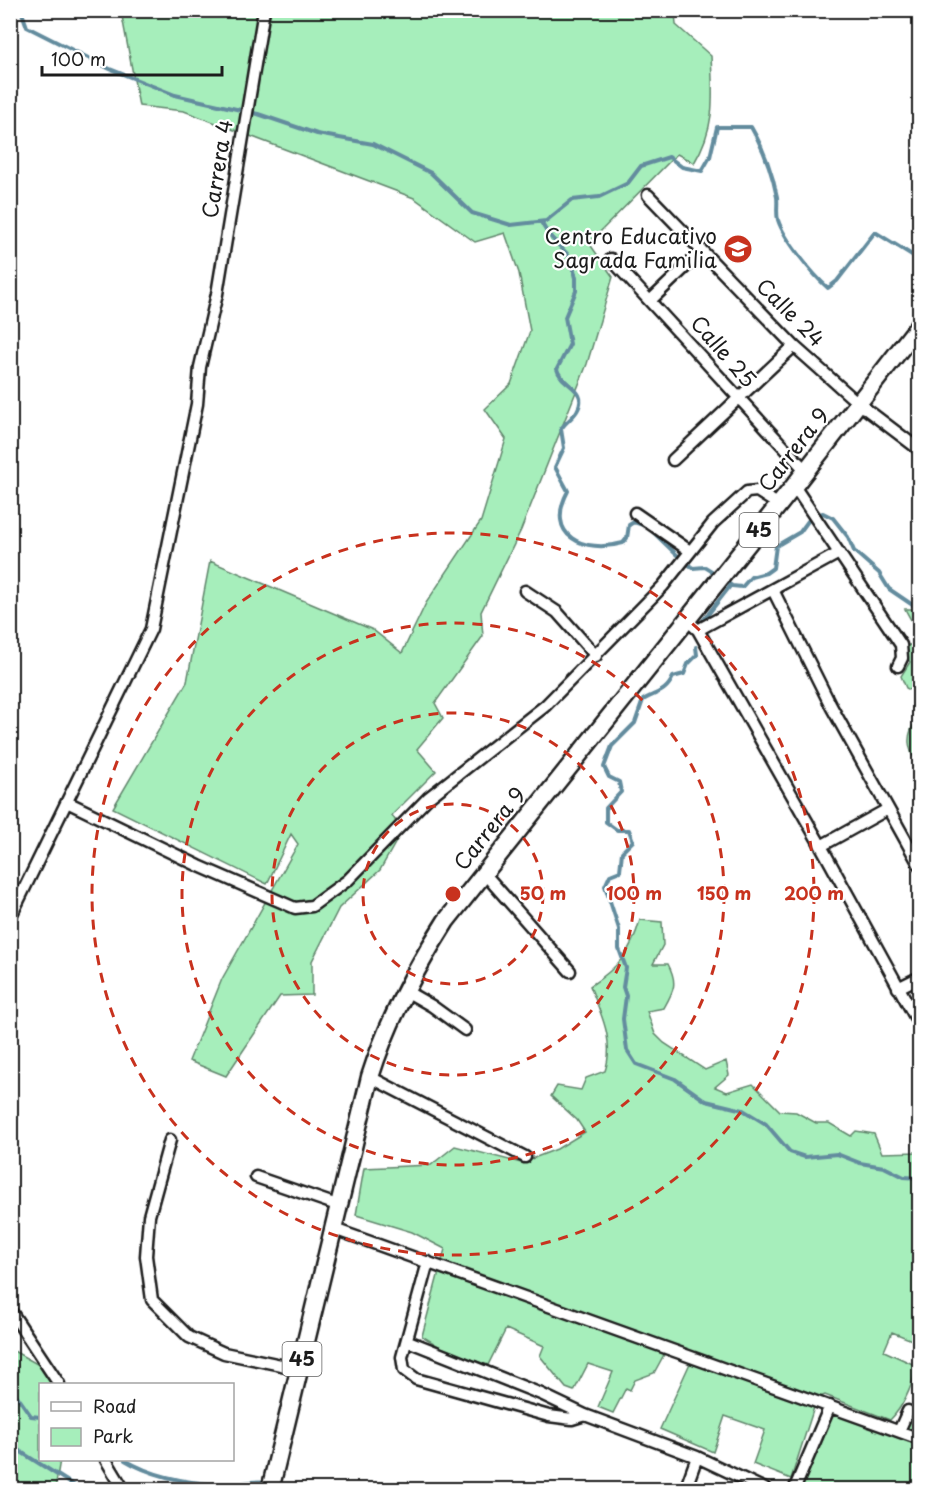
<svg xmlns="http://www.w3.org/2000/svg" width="930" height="1500" font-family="'Playpen Sans',sans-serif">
<rect width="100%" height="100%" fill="#fff"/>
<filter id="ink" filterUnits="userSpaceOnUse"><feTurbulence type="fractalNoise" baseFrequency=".0167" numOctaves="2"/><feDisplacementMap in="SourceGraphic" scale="12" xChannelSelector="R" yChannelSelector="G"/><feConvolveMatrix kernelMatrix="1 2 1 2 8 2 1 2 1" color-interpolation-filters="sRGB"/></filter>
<g filter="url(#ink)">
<path fill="#a6eebb" stroke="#61856c" stroke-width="1.5" d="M121,11H675L676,25L711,56C713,98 716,126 694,163L677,154L589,243L613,277L587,364L521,530L481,612L483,636L435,703L443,718L417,749L436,771L392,815L402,831L380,870L339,908L312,961V995L280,996L226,1076L189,1061L222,979L298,844L291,834L267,884L113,808L187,682L210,561L373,630L402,653L426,603L481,521L506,439L485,409L511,384L530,331L519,273L505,233L475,242L414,198L184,111L139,106Z
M905,609H919V685L912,691L906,688L901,676L910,662L903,651L905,645H917V631Z
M919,698L920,763L917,764C908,749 905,736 916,721L912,708L915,707Z
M640,920L662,922L663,945L653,964H668C678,983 674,990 664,1008L647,1011L655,1034L664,1043L705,1070L726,1061L729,1075L715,1087L727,1092L753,1084L780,1111L796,1112L816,1123H829L851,1136L856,1131L874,1134L882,1153L919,1152V1343L892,1332L884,1351L917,1366C912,1386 905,1405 890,1420L825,1395L817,1398L791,1479L753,1464L765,1430L725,1416L713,1452L660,1429L691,1361L666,1351L654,1373L635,1380L630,1390L626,1388L613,1413L598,1407L613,1372L588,1364L574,1391L566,1388L540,1356L544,1346L506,1329L488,1365L445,1350L422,1336L445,1249L412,1232L356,1215L364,1168L431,1165L455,1146L521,1163L557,1149L585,1132L577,1120L551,1096L557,1086L581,1090L586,1078L605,1071C615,1041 601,1014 590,986C619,967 631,952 640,920Z
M10,1349L48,1370L54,1384H40V1460H60L55,1489H11Z
M833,1410L895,1435L911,1417L919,1416V1489L838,1490V1486L836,1489L799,1490Z"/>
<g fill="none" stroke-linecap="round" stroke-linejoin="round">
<path stroke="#638c9e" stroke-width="4" d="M21,10L27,27L110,69L175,95L258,114L317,134L373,144L431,173L472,213L511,225L546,221L572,200L599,197L628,183L641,166L669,157L682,167L702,171L710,157L717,127H751C764,149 772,172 777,197C778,204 776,213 778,220C784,239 813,275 828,288L837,281L875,232L920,260
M541,222L548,234L571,258L576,278V291L565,317L570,344L557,369C561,386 590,389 577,411C572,419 565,422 561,429L564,448L555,467L568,491C544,536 584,554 623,543L627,538L629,525L634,522L646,526
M817,515L823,513L833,518L848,537L854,551L879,573L889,589L920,610
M652,531L679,557
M685,562L693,568L705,567L718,575
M724,580L732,586L742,587L751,577L766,573L773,568L776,546L800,532L808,521
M702,622L731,585
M696,647L697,655L688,664L684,674L673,677C666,693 656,692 643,700L635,723L612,746L604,767L609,777L619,782L621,792L606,808V822L617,830H629L633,841L622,852L620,871L610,875L605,886L619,929V949L626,968L623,987L626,996L623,1019L627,1050L636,1064L675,1079L706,1101L743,1110L766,1124L790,1152L805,1157L837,1154L860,1163L884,1167L904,1177L920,1178
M10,1386L31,1416L40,1417
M10,1445L81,1490
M125,1460C153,1477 188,1483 220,1485C236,1486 251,1479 267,1482
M275,1484L297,1490"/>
<g stroke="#1c1c1c" stroke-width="15">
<path id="minor" d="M648,195L794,346L858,403L920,450
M611,259L806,471
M651,300L702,251
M673,460L794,346
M794,486L901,645L902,658L898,666
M635,513L690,551
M773,590L831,706L920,866
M525,591L557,612L596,656
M687,620L698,630L821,846L920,1026
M698,630L839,553
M67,802L199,866L295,908L312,906L348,880L428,798L545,706L663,586L713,523L747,492L757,491L779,505
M821,846L888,809
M484,873L570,971
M10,918L151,629L197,404L200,367L217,294L264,10
M898,988L920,977
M404,990L432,1006L465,1030
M370,1077L525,1157
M170,1140L149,1216L146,1256L152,1300L189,1337L224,1353L300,1369
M256,1177L340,1206
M334,1229L920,1439
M428,1262L402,1357L404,1370L416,1379L549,1416L572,1419L585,1415
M10,1310L59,1384
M408,1341L541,1394L585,1415L697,1457L767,1490
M899,1431L908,1411
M106,1460L124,1490
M685,1490L697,1457
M794,1490L830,1406"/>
</g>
<g stroke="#1c1c1c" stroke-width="21">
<path id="trunk" d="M270,1490L370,1077C388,1020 414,971 446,921L794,486L920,324"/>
</g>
<use href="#minor" stroke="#fff" stroke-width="10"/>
<use href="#trunk" stroke="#fff" stroke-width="16"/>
</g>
</g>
<g fill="none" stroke="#c8321e" stroke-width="3" stroke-dasharray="10 8">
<circle cx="453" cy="894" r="90"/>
<circle cx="453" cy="894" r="181"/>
<circle cx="453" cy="894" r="271"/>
<circle cx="453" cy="894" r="361"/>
</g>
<defs>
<g id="school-disc" transform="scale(1.5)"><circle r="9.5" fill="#c8321e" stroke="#fff"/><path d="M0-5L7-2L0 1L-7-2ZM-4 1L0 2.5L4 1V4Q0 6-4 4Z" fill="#fff"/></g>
</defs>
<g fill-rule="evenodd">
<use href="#school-disc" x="738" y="249"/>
</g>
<g text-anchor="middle" stroke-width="4.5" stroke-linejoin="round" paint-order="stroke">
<g fill="#fff" stroke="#606060" stroke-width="1.5">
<rect x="739.5" y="513" width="39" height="34" rx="4.5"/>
<rect x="282.5" y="1342" width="39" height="34" rx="4.5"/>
</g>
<g font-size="20" font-weight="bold" fill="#1c1c1c">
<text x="759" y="537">45</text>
<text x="302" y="1366">45</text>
</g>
<g font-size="21" fill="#1c1c1c" stroke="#fff">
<text transform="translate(218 169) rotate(-81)" y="7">Carrera 4</text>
<text transform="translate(790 313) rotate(45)" y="7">Calle 24</text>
<text transform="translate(723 352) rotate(49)" y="7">Calle 25</text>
<text transform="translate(794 450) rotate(-52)" y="7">Carrera 9</text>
<text transform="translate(490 829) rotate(-51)" y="7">Carrera 9</text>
</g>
<g font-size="21" fill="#1c1c1c" stroke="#fff" text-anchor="end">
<text x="717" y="244">Centro Educativo<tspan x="717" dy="24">Sagrada Familia</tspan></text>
</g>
</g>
<circle cx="453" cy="894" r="9" fill="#c8321e" stroke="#fff" stroke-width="3"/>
<g font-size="18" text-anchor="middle" font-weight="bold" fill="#c8321e" stroke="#fff" stroke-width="4.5" stroke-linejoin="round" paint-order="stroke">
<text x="543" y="900">50 m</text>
<text x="634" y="900">100 m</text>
<text x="724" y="900">150 m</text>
<text x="814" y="900">200 m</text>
</g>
<rect width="930" height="1500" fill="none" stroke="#fff" stroke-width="36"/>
<rect x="18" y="18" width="894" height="1464" fill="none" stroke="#1c1c1c" stroke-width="2" filter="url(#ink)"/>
<rect x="39" y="1383" width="195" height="78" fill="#ffffff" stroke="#a4a4a4" stroke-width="1.5"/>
<rect x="51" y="1402" width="30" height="9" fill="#ffffff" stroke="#a4a4a4" stroke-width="1.5"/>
<text x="93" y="1413" font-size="18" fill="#1c1c1c">Road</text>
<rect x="51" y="1428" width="30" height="18" fill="#a6eebb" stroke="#a4a4a4" stroke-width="1.5"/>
<text x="93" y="1443" font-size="18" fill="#1c1c1c">Park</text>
<path d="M42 66v9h180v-9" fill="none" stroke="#1c1c1c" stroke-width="3"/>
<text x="51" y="66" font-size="18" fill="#1c1c1c" stroke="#ffffff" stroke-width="4.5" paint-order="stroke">100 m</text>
</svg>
